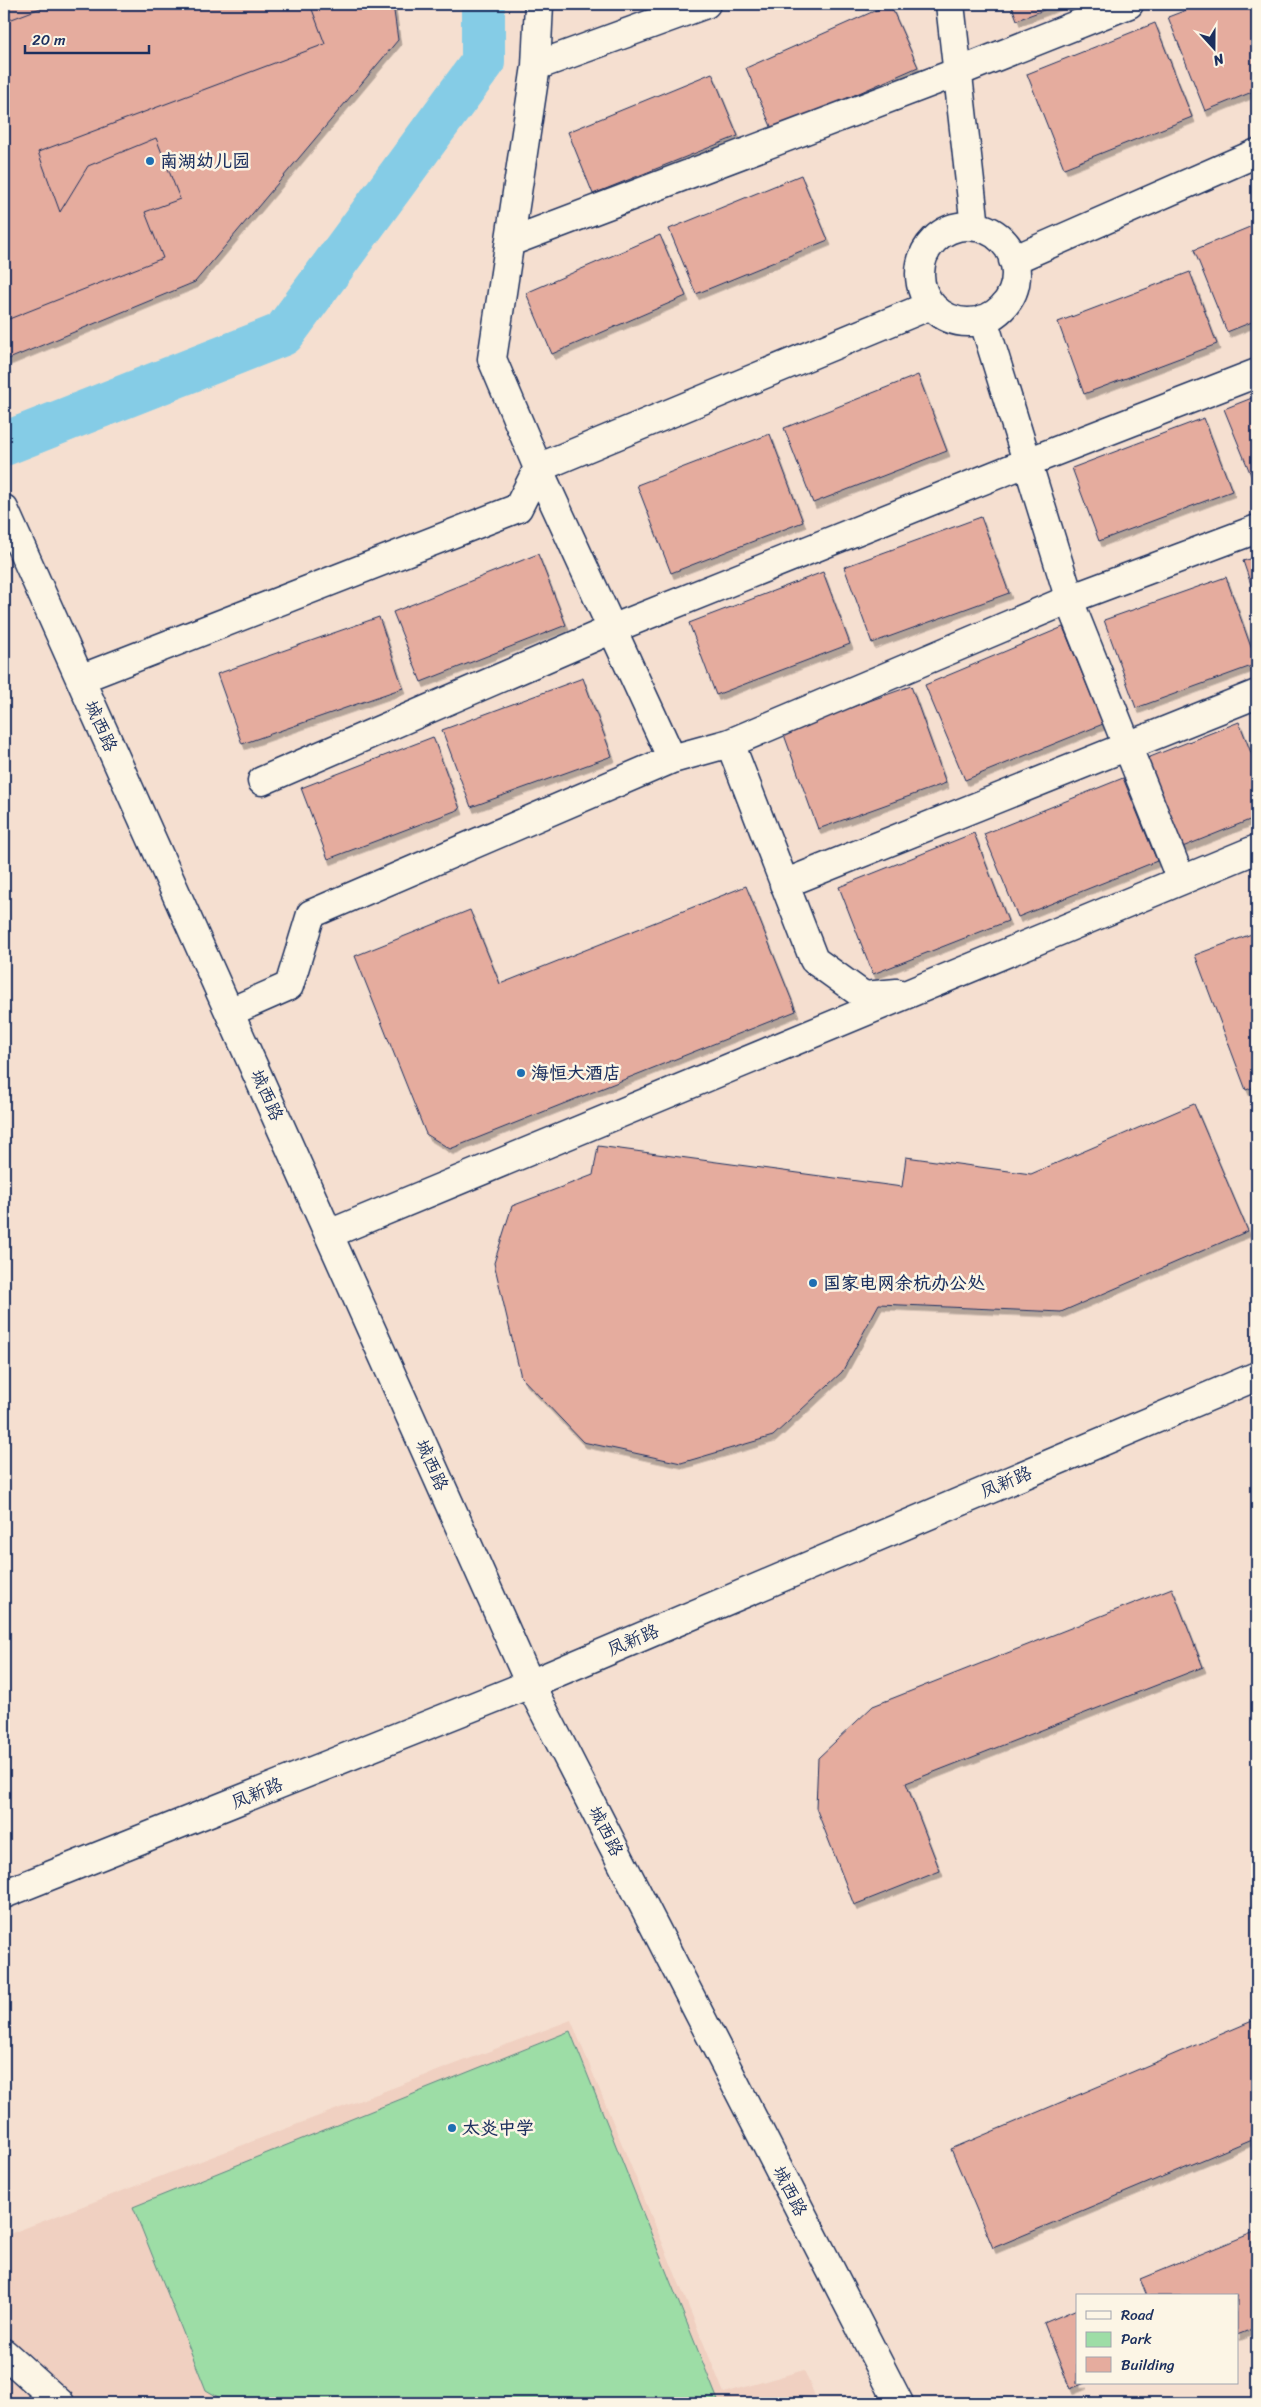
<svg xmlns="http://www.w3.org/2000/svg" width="1261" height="2407" font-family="Sriracha,'LXGW WenKai TC',sans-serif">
<defs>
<filter id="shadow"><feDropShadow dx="3" dy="5.5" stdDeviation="0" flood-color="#0004"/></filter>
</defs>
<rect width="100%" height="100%" fill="#f5dfd0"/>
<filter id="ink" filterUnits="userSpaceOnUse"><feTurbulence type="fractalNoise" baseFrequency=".02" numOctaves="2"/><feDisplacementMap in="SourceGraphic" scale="10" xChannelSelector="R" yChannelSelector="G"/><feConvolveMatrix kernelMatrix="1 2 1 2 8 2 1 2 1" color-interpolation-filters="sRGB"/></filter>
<g filter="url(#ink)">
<path fill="#f0d0c1" d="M571,2020L724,2393L804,2370L818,2403H4V2236Z"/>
<path fill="#9ddda6" stroke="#5c8682" d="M570,2031L719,2403H228L206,2390L133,2207Z"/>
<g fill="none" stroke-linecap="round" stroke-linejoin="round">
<path stroke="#85cce6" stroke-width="44" d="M4,444L283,334L483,62V4"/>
</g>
<path fill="#e5ac9e" stroke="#1b2f5e" filter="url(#shadow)" d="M4,4H393L398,40L195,282L4,361Z
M51,4H310L325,44L38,152L60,212L88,166L156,138L180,199L145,212L163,258L4,321V22Z
M890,4L918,67L773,131L746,68Z
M1011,4H1060L1017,20Z
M1202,4H1257V90L1205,111L1168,17Z
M1155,23L1192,117L1064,168L1027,74Z
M712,73L738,136L593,194L568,132Z
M801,175L828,240L696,294L669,229Z
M1257,224V320L1227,332L1194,250Z
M660,235L686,296L552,354L526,293Z
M1190,272L1217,344L1084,394L1058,322Z
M918,375L947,451L813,503L784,428Z
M1257,396V478L1253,480L1224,409Z
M1204,418L1232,491L1099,541L1072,468Z
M770,434L803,522L671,573L637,485Z
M981,517L1009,593L872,643L844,567Z
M538,554L566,625L421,682L393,612Z
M1257,557V602L1243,561Z
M823,572L850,644L716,695L689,623Z
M1226,577L1257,664L1136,708L1104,620Z
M379,617L403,688L242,744L217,674Z
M1063,627L1103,724L965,780L925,685Z
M583,678L612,756L471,807L442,730Z
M911,686L946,783L818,829L783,732Z
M1239,722L1257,768V817L1180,848L1145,759Z
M433,737L460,809L328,859L301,788Z
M1123,778L1157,861L1018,917L984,834Z
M974,833L1008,921L873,974L839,887Z
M746,886L796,1011L450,1149L426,1134L355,956L470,910L500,984Z
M1257,932V1086L1246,1090L1195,955Z
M1194,1104L1248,1231L1061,1312L879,1304L842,1372L773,1436L681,1463L583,1442L521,1377L494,1263L512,1206L593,1175L598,1146L902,1187L906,1157L1031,1174Z
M1172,1588L1203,1667L906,1783L940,1871L854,1905L816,1808L818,1758L873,1706Z
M1257,2019V2137L993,2248L951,2149Z
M1257,2231V2327L1237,2335V2296H1147L1140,2279Z
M1077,2309V2383H1085L1070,2389L1044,2323Z"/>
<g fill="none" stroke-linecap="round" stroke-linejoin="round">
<g stroke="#1b2f5e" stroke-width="31">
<path id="minor" d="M539,4L536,66L492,359L538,468L672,759
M950,4L975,227
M536,66L706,4
M920 274a48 48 0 1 1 96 0a48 48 0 1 1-96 0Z
M510,242L958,72L1129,4
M1013,260L1257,153
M983,319L1074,613L1181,880
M4,509L530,1684L899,2403
M80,679L518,508L538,468L931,305
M730,743L814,960L864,996L897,993
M262,781L622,625L1028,462L1257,373
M784,884L1257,694
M230,1012L289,986L311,914L672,759L730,743L1070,599L1257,529
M329,1234L1257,849
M4,2353L60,2403"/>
</g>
<g stroke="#1b2f5e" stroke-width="31">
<path id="major" d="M4,1894L530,1684L1257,1376"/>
</g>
<use href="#minor" stroke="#fcf5e5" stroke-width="28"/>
<use href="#major" stroke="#fcf5e5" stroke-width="28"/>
</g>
</g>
<g fill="#1f6fb2" stroke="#fcf5e5" stroke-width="2">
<circle cx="150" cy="161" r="5"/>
<circle cx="521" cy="1073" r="5"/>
<circle cx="813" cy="1283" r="5"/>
<circle cx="452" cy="2128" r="5"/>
</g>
<g text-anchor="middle" stroke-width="5" stroke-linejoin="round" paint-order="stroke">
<g font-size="18" font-weight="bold" fill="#1b2f5e" stroke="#fcf5e5" text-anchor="start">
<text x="160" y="167">南湖幼儿园</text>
<text x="531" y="1079">海恒大酒店</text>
<text x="823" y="1289">国家电网余杭办公处</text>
<text x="462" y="2134">太炎中学</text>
</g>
<g font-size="18" fill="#1b2f5e" stroke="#fcf5e5">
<text transform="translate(101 726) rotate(66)" y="6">城西路</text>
<text transform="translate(267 1095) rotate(66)" y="6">城西路</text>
<text transform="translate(432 1465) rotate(66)" y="6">城西路</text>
<text transform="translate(1006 1482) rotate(-23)" y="6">凤新路</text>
<text transform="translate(633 1640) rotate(-23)" y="6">凤新路</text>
<text transform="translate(257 1793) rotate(-22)" y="6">凤新路</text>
<text transform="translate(606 1831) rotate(63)" y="6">城西路</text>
<text transform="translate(790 2191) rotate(63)" y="6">城西路</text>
</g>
</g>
<rect width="1261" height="2407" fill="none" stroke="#fcf5e5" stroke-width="20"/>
<rect x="10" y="10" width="1241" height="2387" fill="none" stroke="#1b2f5e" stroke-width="2" filter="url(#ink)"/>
<rect x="1076" y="2294" width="162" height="90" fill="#fcf5e5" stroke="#a2a6af"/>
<rect x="1086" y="2311" width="25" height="8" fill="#fcf5e5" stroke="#a2a6af"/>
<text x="1121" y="2320" font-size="15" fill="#1b2f5e">Road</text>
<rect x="1086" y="2332" width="25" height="15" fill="#9ddda6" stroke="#a2a6af"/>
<text x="1121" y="2344" font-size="15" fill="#1b2f5e">Park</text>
<rect x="1086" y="2357" width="25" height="15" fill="#e5ac9e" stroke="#a2a6af"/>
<text x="1121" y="2370" font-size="15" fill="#1b2f5e">Building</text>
<g transform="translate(1214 48) rotate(159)" stroke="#fcf5e5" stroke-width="4" paint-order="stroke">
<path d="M0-4L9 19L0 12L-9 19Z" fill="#1b2f5e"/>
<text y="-8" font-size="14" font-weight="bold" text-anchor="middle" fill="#1b2f5e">N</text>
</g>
<path d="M25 45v8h124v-8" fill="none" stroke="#1b2f5e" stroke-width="2.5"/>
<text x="32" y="45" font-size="15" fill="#1b2f5e" stroke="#fcf5e5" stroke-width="4" paint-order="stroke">20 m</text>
</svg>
